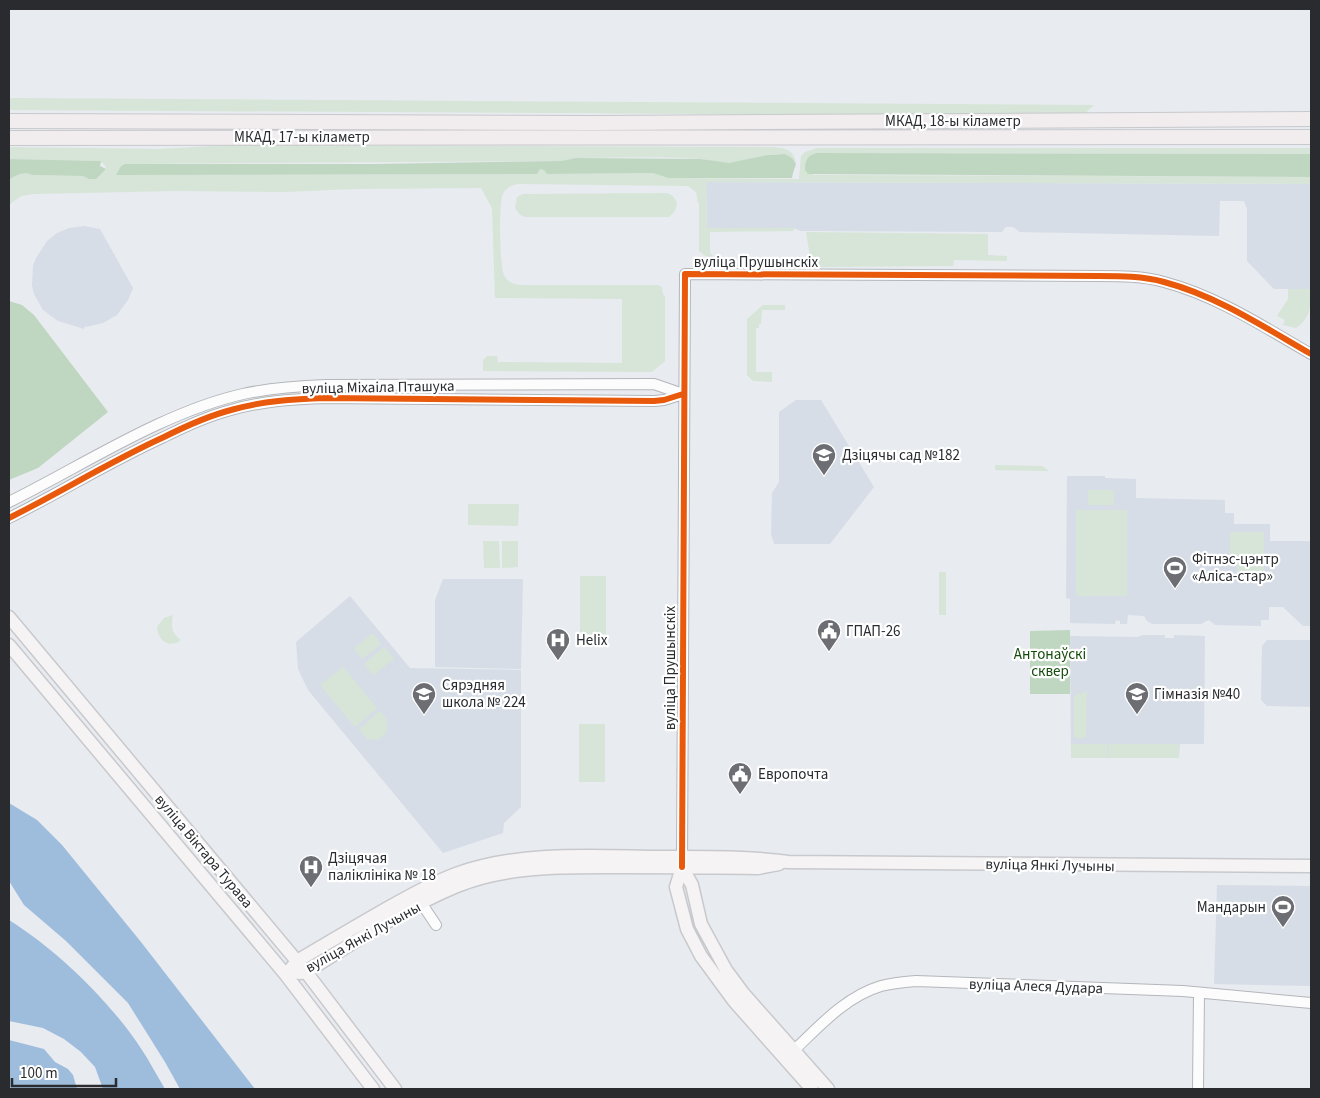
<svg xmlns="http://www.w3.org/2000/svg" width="1320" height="1098" font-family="'Source Sans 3',sans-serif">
<rect width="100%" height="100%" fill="#e8ebf0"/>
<path fill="#d6dde6" d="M706,182L1311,184V289H1274L1247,261V209L1244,201H1220L1219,236L1020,232L1013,227H1006L1002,232L810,231H800L794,228H707Z
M84,226L100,229L133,288L128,300L117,315L103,323L86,327L85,326L84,329L58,321L43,310L34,294L32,285L33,266L36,258L47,241L57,233L69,228Z
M796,400H821L874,487L830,544H774L771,534L772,493L779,482V412Z
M1067,476H1105V478L1136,479V498L1225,500V513H1234V524H1270V541H1311V626H1303L1283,607H1269V620H1261V626L1215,625L1209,620L1201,624H1152L1147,621L1144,616L1128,615L1127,624H1120V621L1116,620L1115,624L1070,623V599L1066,598Z
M443,579H523L521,669L435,667V600Z
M350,596L410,668L521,670V807L504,823L503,833L443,853L308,690L298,669L296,642Z
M1143,635H1165V638H1174V635L1205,636L1204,744H1180L1179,758H1071L1070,636L1137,637Z
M1267,640H1311V707L1267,706L1261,700L1262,646Z
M1217,885L1311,886V986L1214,984Z"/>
<path fill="#d6e5d7" d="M9,98L1094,105L1082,116L9,110Z
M232,145L773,147C786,148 794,150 796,164C785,142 748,163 729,163C719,164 709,160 699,159C658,156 616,158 576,158L561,161L125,164L121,166L117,175L536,174L540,169L544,170L547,174L653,173L668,178L799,179L801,156L805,152L817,148H1311V154L817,153L813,175L1311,177V184L706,182L707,228H794V231L710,232V253L714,257H707L699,251V204L698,203L696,192L688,186L520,184C512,184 505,188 502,196C499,207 499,269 505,277C509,283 515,285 522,285H658L662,287L663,294L665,296V361L652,372L483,371V360L487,356H497L498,362L622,363V299L495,298L492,208L481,188L354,189L284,192L177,191L33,194L21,196L9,205V180C17,175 23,171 32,175L83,176L89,179H95L106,169L105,165L100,161L9,159V147L159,149Z
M667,193L673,196L677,203L675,211L669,217H526L520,215L515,208L517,197L523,194Z
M806,232L988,234V255L1007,256V261L954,260L953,266L816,267L812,266L811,263Z
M1288,289H1311C1311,305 1311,318 1296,328L1283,325L1285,320L1277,316L1288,299Z
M763,305H785V310H762L761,324H759V328H756V372H772V382L753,381L747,375V319Z
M995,465L1042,466L1049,471L995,470Z
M1088,490H1114V505H1088Z
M468,504H519L518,526L468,525Z
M1076,510H1127V596H1076Z
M1230,532H1264V575H1237V559H1230Z
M483,541H499L500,568H484Z
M502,541H518V567L502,568Z
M939,572H946V615H939Z
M580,576H606V634H580Z
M173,615C171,626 171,633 181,640C169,649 158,641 157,627L164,618Z
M373,633L381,644L362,659L354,648Z
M384,647L394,659L373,675L364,664Z
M343,667L377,708L355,727L320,685Z
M1087,691L1086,738H1074V696Z
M380,711L387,720V732L378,740L367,739L359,729Z
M579,724H605V782H579Z
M1071,744H1107V758H1071Z
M1109,744H1179V758H1108Z"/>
<path fill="#bfd7c0" d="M817,153L1311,154V177L808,174L805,170C805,160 808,155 817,153Z
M785,154L792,158L796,164L793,173L792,178H668L653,173L547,174L544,170L540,169L537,174L116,175L121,166L125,164H377L561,161L576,158L700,159L729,163L767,155Z
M9,159L101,161L100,166L106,169L96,179H89L83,176L32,175C23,171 17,175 9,180Z
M9,301L22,305L34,315L108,412L38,468L9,480Z
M1070,630V694H1030V631Z"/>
<path fill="#9ebcdc" d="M9,803L37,820L62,845L141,942L255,1089H180L165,1062L128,1003L66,941L24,905L9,881Z
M9,920C57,950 111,1002 142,1050C150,1062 157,1076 165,1089H103L95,1067L81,1052L64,1039L43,1028L9,1021Z
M9,1040L44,1049L55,1062L68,1069L73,1075L77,1089H9Z"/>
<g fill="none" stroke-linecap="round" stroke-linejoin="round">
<g stroke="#b3b6ba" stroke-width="12">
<path id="minor" d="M9,502C82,466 163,412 243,394C270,388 298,386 326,385L654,384L683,394
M9,518C61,492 111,461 164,437C186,426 208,416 231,410C262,401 294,399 326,398L654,401L664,400L683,394
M682,863L685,274L1099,276C1120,276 1143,276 1164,282C1217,296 1264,327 1311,354
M418,898L436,925
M790,1054C817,1029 844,997 881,986C892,983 904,982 916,981L1183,991L1311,1003
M1198,1089L1199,993"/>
</g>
<g stroke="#c8c9cc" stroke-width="15">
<path id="major" d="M9,617L306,972L395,1089
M9,645L286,975L373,1089
M682,867L692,885L701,924L726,970L743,993L828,1089
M682,867L676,887L687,929L701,956L734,1001L812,1089
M299,973L306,972C355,942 404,908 457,886C509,865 566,867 622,867C667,867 712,867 758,868L779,864
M286,975L297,961C324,945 351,929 379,913C404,899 429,884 456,874C519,851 590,856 656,857C700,857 744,856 788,862L1311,866"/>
</g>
<g stroke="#c8c9cc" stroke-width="16">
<path id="highway" d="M9,121L594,123L1311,119
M9,138L1311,137"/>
</g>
<use href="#minor" stroke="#fcfcfd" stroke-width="10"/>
<use href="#major" stroke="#f6f3f4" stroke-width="12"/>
<use href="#highway" stroke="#f1ecee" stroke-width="14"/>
<g stroke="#fff" stroke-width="9">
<path id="cycleway" d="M9,518C61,492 111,461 164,437C186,426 208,416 231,410C262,401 294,399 326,398L654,401L664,400L683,394
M682,867L685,274L1099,276C1120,276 1143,276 1164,282C1217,296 1264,327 1311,354"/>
</g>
<use href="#cycleway" stroke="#e8590c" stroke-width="6"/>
</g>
<defs>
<g id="school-pin" transform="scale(1.25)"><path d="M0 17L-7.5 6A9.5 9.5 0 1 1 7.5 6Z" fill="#6c6e73" stroke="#fff"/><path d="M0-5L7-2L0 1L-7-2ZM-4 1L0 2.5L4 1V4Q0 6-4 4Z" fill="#fff"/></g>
<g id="stadium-pin" transform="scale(1.25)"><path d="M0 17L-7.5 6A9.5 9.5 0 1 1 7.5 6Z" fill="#6c6e73" stroke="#fff"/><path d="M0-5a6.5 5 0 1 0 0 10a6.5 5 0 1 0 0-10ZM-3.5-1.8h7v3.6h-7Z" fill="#fff"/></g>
<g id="civic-pin" transform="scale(1.25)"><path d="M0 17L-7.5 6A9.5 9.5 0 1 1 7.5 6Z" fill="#6c6e73" stroke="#fff"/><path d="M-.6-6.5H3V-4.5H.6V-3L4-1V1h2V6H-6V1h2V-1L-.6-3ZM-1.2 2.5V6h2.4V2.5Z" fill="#fff"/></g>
<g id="hospital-pin" transform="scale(1.25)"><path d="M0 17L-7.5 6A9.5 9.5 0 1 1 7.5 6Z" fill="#6c6e73" stroke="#fff"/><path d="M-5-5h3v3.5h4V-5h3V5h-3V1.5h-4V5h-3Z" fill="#fff"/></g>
</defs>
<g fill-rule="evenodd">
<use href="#school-pin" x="824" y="455"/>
<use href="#stadium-pin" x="1175" y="568"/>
<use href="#civic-pin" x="829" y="631"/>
<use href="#hospital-pin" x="558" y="640"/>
<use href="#school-pin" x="424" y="694"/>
<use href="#school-pin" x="1137" y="694"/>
<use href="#civic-pin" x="740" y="774"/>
<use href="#hospital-pin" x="311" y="867"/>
<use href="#stadium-pin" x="1283" y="907"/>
</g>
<g text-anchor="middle" stroke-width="4.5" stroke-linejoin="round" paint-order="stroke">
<g font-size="15" fill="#292b2f" stroke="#fff">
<text x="953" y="126">МКАД, 18-ы кіламетр</text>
<text x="302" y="142">МКАД, 17-ы кіламетр</text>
<text x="756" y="267">вуліца Прушынскіх</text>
<text transform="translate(378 387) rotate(-1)" y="5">вуліца Міхаіла Пташука</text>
<text transform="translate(670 668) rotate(-90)" y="5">вуліца Прушынскіх</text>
<text transform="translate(204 851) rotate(50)" y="5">вуліца Віктара Турава</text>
<text transform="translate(1050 865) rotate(1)" y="5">вуліца Янкі Лучыны</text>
<text transform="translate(363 937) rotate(-29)" y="5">вуліца Янкі Лучыны</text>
<text transform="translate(1036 986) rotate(2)" y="5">вуліца Алеся Дудара</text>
</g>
<g font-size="15" fill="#292b2f" stroke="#fff" text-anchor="start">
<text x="842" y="460">Дзіцячы сад №182</text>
<text x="1192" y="564">Фітнэс-цэнтр<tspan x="1192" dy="17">«Аліса-стар»</tspan></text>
<text x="846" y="636">ГПАП-26</text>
<text x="576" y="645">Helix</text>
<text x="442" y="690">Сярэдняя<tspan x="442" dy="17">школа № 224</tspan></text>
<text x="1154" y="699">Гімназія №40</text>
<text x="758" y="779">Европочта</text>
<text x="328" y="863">Дзіцячая<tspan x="328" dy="17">паліклініка № 18</tspan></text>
<text x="1266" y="912" text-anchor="end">Мандарын</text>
</g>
<g font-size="15" fill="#154c0e" stroke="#fff">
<text x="1050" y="659">Антонаўскі<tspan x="1050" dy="17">сквер</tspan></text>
</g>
</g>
<rect width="1320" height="1098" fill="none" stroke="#292b2f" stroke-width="20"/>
<path d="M12 1078v8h104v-8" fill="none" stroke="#292b2f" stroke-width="2.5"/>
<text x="20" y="1078" font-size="15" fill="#292b2f" stroke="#ffffff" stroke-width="4" paint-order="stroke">100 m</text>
</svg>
